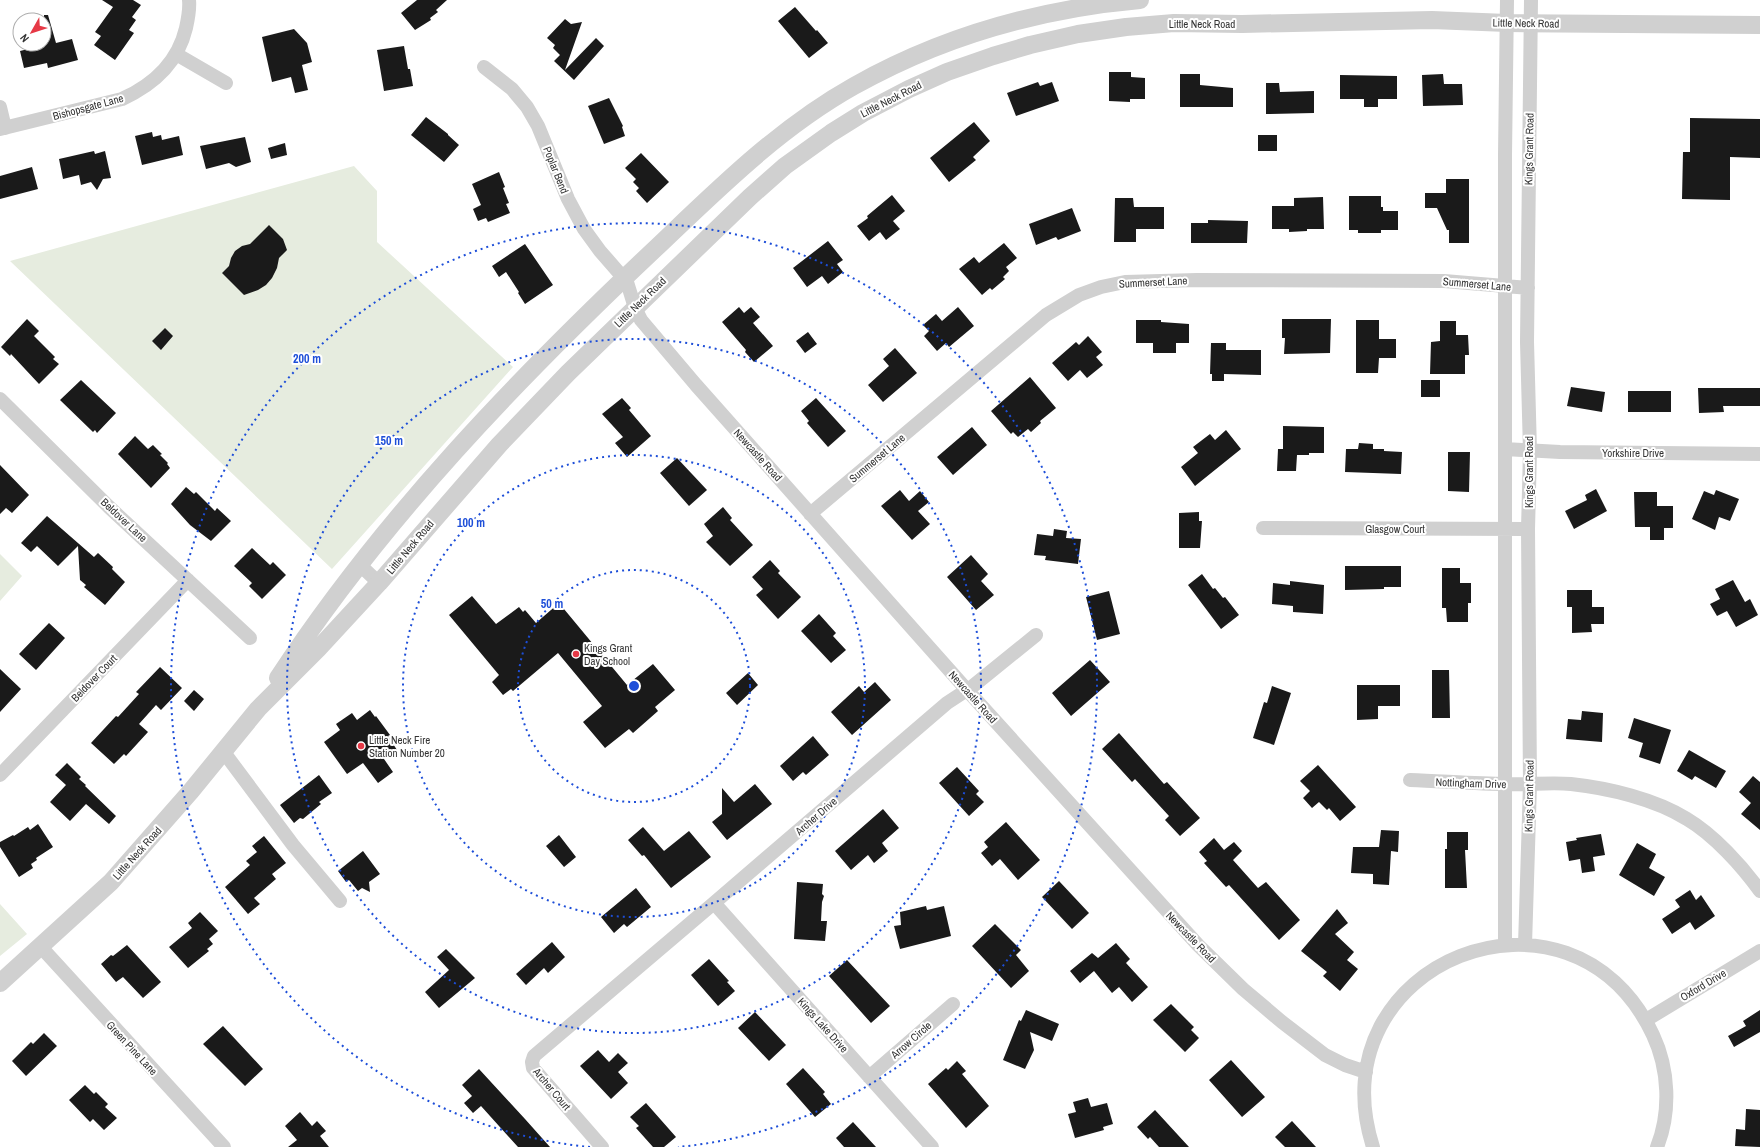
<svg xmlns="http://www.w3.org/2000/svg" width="1760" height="1147" font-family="'Archivo Narrow',sans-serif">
<rect width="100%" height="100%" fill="#fff"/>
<path fill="#e6ecdf" d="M354,166L377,191V242L513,367L332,569L10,261Z
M0,554L22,576L0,601Z
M0,904L27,934L0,956Z"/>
<path fill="#1a1a1a" d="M102,0H133L141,5L132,17L136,20L129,30L134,33L115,60L94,45L101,36L95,32L113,7Z
M417,0H447L436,10L438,12L430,18L431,20L415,30L401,13Z
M795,7L816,31L817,30L828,43L809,58L778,21Z
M44,15H48L56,43L72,39L78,60L48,68L47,63L24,68L20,51L44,45Z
M565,19L571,24L582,22L565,70L596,38L604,46L574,80L554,61L560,55L553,48L555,45L547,38Z
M294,29L307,43L312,62L302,65L308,90L295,93L291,77L272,82L262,37Z
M404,46L408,69H410L413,86L384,91L377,50Z
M1109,72H1131V77L1145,78V99H1130V102L1109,101Z
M1180,74H1200V85L1233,88V107H1180Z
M1443,74L1444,84H1462L1463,105L1423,106L1422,75Z
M1340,75L1397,76V99H1378V107H1364V99H1340Z
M1038,82L1040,86L1052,82L1059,101L1016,116L1007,93Z
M1266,83H1279L1280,92L1314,91V113L1266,114Z
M609,98L623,126L622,127L625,136L604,144L588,106Z
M426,117L448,134V135L459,145L444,162L411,135Z
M1690,118L1760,119V158L1730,157V200L1682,199L1683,152H1690Z
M974,122L990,141L973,157L976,160L949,182L930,158Z
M152,132L153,137L161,135L162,140L179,136L183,155L142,165L135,136Z
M1258,135H1277V151H1258Z
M245,137L251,162L236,167L229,163L206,169L200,146Z
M285,143L287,155L271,159L268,148Z
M94,151L95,154L105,151L111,178L103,179L97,190L91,182L81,185L79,175L63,179L59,159Z
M641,153L669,182L647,203L636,191L639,188L633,182L636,179L625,168Z
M32,167L38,189L0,199V176Z
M499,172L505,187L503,188L509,203L506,204L510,213L488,222L486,218L478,221L473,209L481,205L472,184Z
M1446,179H1469V243H1449V230H1447L1437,208H1425V193H1446Z
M892,195L905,211L893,221L900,229L886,240L880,232L869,241L857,226L868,218L867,216Z
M1349,196H1381V207H1383V211H1398V230H1381V233H1358V230H1349Z
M1323,197L1324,229H1307V231L1289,232V229H1272V206H1294V198Z
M1115,198H1133L1134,207H1164V229H1136V242H1114Z
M1072,208L1081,231L1058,240L1056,237L1036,245L1029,224Z
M1208,220L1248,221L1247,243H1191V223H1208Z
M269,225L283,239L287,250L279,258L277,268L272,278L266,285L258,290L244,295L222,273L229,266L231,258L235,251L242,246L250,244Z
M828,241L843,260L837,264L843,272L828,284L822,276L807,287L793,268Z
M1004,243L1017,258L1006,267L1009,271L1003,277L1005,279L992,290L990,288L982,295L959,269L974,257L979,263Z
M525,244L553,285L525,304L518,293L519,292L506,272L499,277L492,266Z
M739,307L744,313L751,307L760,317L753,323L773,346L754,362L745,352L746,350L722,322Z
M958,307L974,326L949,347L946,343L937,351L924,336L929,331L923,325L936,314L942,321Z
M27,319L39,331L34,336L55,357L53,359L59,364L39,384L11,354L10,356L1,347Z
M1282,319H1331L1330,353L1284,354L1285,338H1282Z
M1136,320H1161V322L1189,324V343H1176V353H1153V343H1136Z
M1356,320H1379V339H1396V358H1379L1378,373H1356Z
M1440,321H1456V335H1468L1469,355H1465V374H1430L1431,342L1440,341Z
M165,328L173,336L161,350L152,341Z
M808,332L817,344L805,353L796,341Z
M1088,336L1102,352L1096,357L1103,365L1087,378L1080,370L1068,381L1052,363L1076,342L1079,345Z
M1211,343H1226V350H1261V375L1224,374V381H1212V374H1210Z
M895,348L917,373L883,402L868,385L889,366L883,359Z
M1030,377L1056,408L1040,421L1041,423L1031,432L1028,429L1018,437L1013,432L1011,434L991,411Z
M81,380L116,413L97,433L95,430L93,432L60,400Z
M1421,380H1440V397H1421Z
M1571,387L1605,392L1602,412L1567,406Z
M1698,388H1760V406H1723L1724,412L1699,413Z
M1628,391H1671V412H1628Z
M622,398L631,408L629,410L651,436L627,457L615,443L623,437L602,414Z
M816,398L846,431L828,447L807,423L809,421L801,411Z
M1283,426L1324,427V453H1309V455H1297L1296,471H1277L1278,449H1283Z
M972,427L987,445L953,475L937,457Z
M1226,430L1241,449L1195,486L1181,467L1198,453L1193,447L1210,434L1215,440Z
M135,436L148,449L153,445L162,454L160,455L168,463L167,464L170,468L151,488L118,454Z
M1359,443L1373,444V449H1384V451L1402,452L1401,474L1345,472L1346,449H1358Z
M1448,452H1470L1469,492L1448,491Z
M677,458L707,490L689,506L660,473Z
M0,465L29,495L12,513L6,508L0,514Z
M186,487L194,494L196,492L215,511L217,508L231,521L211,541L190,525L171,504Z
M1596,489L1607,511L1574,529L1565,511L1587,500L1585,495Z
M900,490L909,501L920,491L929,502L918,511L930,524L912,540L881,506Z
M1716,490L1739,499L1730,521L1719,517L1715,530L1692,519L1704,491L1714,495Z
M1634,492H1657V506H1673V528H1664V540H1650V527H1635Z
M723,507L732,518L730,520L753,545L730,566L706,542L713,536L704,524Z
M1199,512V521H1202L1200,548H1179V513Z
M47,516L94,557L98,553L113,567L112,569L125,582L105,605L84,587L86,585L80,580L78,546L58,566L37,546L31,552L21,543Z
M1054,529L1067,531L1066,538L1081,539L1078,564L1045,560L1046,556L1034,555L1037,534L1053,536Z
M252,548L270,565L273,562L286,575L262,599L249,586L252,583L234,566Z
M971,555L988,574L981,581L994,595L976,610L947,577Z
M770,560L780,571L778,573L801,597L778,619L756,595L763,589L752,577Z
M1345,566H1401V587H1384V589L1345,590Z
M1442,568H1460V583H1471V603H1468V622H1447L1446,608H1442Z
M1202,574L1213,589L1215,588L1223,598L1225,597L1239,615L1221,629L1188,585Z
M1733,580L1745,602L1750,599L1758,615L1736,627L1727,611L1717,616L1710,604L1720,599L1715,589Z
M1290,581L1324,585L1323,614L1293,612V606L1272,604L1273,583L1290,585Z
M1567,590H1592V607H1604V624H1591L1592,632L1572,633V607H1567Z
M1109,591L1120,634L1097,640L1086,597Z
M472,596L496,624L519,607L523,612L525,610L536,623L559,603L627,685L653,664L675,690L655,707L658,711L633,733L629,729L605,748L583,722L602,706L558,653L513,691L511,689L503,695L492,682L499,675L449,615Z
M819,614L836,633L833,636L846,650L831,663L801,631Z
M49,623L65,638L36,670L19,654Z
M1090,660L1110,682L1071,716L1052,693Z
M160,667L182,688L161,710L156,705L139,724L148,732L126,756L124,754L114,764L91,743L116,716L118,717L139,694L136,692Z
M0,669L21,689L0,712Z
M1432,670H1449L1450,718H1432Z
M748,673L758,685L737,705L726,693Z
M875,682L891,700L852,735L831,712L859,686L864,692Z
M1357,685H1400V706H1378V719L1357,720Z
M1272,686L1291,693L1274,745L1253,738L1264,702L1267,703Z
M194,690L204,699L194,711L184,701Z
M370,710L375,717L376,716L390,735L388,736L397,750L384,759L393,772L378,783L363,763L347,774L324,742L340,730L336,724L352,713L357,720Z
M1582,711L1603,713L1602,742L1566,739L1568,719L1581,720Z
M1634,718L1671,730L1660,764L1639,757L1643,743L1628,738Z
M1119,733L1164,784L1167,782L1200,818L1180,836L1165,820L1169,816L1135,779L1132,782L1102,749Z
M813,736L829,755L806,775L803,772L793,781L780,766Z
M1689,750L1726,771L1716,788L1695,776L1692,780L1677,771Z
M67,763L81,777L79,779L86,785L85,786L116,816L109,824L86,804L70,821L50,802L66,785L55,775Z
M1318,765L1356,807L1340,821L1329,808L1327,810L1319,802L1312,808L1303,798L1310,791L1300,781Z
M957,767L979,791L976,794L984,802L969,816L939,783Z
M319,775L332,793L319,802L321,804L303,819L300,818L294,823L280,805Z
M1753,776L1760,782V830L1741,814L1751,803L1739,792Z
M755,784L772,804L727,840L712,822L722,814V788L734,802Z
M883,809L899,828L882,843L888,851L874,863L868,855L851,870L835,851Z
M1006,822L1040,860L1018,880L1000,859L992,866L981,853L988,847L984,842Z
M38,824L53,847L36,858L37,860L31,864L33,868L19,877L0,847V842L13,835L14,836L28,827L30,830Z
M643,827L664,851L689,831L711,857L671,888L644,855L642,856L628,840Z
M1381,830L1399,831L1398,852L1391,851L1389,885L1373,884V874L1351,873L1353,847H1379Z
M1447,832H1468V850H1465L1467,888H1445V849H1447Z
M1601,834L1605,855L1593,857L1595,871L1582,873L1580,859L1569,861L1566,842L1577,840L1576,838Z
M559,835L576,857L564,867L546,846Z
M264,836L286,863L272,874L276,879L254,898L260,904L248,914L225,887L250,865L246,861L257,852L252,846Z
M1214,838L1224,850L1234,842L1242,851L1233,860L1258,888L1266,882L1300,920L1279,940L1229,885L1226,887L1204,863L1207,861L1199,852Z
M1637,843L1656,854L1649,868L1665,877L1654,896L1619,875Z
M363,851L380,874L369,882L370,892L362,888L358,891L349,880L346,882L338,871Z
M1059,881L1089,913L1072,929L1042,897Z
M797,882L823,884L822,894L824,896L822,902L821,921H827L825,941L794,939Z
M636,888L651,907L627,927L624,924L614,933L601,917Z
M1690,890L1696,900L1701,895L1715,916L1695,930L1690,922L1672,934L1662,919L1680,907L1675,900Z
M926,906L927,910L944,906L951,936L900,949L894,926L901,925L900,912Z
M1337,909L1348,923L1335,934L1354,952L1347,960L1358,969L1340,991L1323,976L1327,972L1301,951Z
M200,912L218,931L209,939L213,944L207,949L209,951L188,968L169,947L192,928L188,923Z
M995,924L1021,950L1016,955L1029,971L1011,988L972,946Z
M552,942L565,957L548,973L544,968L526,985L516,974Z
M1116,943L1130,959L1126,963L1148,987L1132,1002L1119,987L1112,993L1094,971L1080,983L1070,971L1092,953L1098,958Z
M127,945L161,982L143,998L123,977L116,982L101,964L111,955L113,956Z
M446,949L475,978L439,1008L425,992L449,970L437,957Z
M709,959L729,981L727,982L735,991L718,1006L691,975Z
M847,960L890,1006L871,1023L829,976Z
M1171,1004L1194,1027L1191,1030L1199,1038L1185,1052L1153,1020Z
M1026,1010L1059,1024L1052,1041L1030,1032L1034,1050L1025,1069L1003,1060L1019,1020L1021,1021Z
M1760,1010V1032L1734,1047L1728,1036L1746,1026L1743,1021Z
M755,1012L786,1045L769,1061L738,1028Z
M223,1026L263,1069L245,1086L203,1044Z
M44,1033L57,1046L26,1076L12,1061L31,1042L33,1044Z
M598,1050L609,1062L618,1053L628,1063L618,1072L628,1083L611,1099L580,1066Z
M1231,1060L1265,1097L1242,1117L1209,1080Z
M957,1061L966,1071L962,1074L989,1106L966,1128L928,1084L946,1068L948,1070Z
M803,1068L825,1092L823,1094L831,1104L815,1117L786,1084Z
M479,1069L525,1119L550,1147H518L481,1106L473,1113L464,1103L472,1096L462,1085Z
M85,1085L94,1094L96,1092L108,1104L105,1107L117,1118L104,1130L93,1119L90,1122L69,1100Z
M1088,1098L1091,1107L1107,1103L1113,1124L1103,1127L1104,1130L1075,1138L1068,1114L1076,1112L1073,1102Z
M646,1103L676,1137L664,1147H653L636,1128L639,1126L630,1117Z
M1746,1109L1760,1110V1147L1735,1146L1736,1129L1745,1130Z
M1155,1110L1189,1147H1159L1150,1137L1148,1139L1137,1127Z
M300,1112L312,1126L317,1121L326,1131L320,1136L329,1147H288L297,1140L285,1126Z
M1292,1121L1316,1147H1285L1275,1137Z
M853,1122L876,1147H844L836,1138Z"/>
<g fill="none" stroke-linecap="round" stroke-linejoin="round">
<path stroke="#d0d0d0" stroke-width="14" d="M176,54L226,83
M484,67L512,89L527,107L538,126L568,199L584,229L600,251L627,282L635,308L641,320L696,385L967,690L1198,945L1243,989L1282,1022L1325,1055L1345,1065L1366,1072
M0,107L5,128
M0,129L122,99C153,85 178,62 186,28C188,19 190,9 189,0
M0,399L109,507L250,638
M1505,449L1560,452L1760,454
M810,514L1046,315L1079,295L1101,287L1125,282L1197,280L1444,281L1528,288
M1263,528L1528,529
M360,565L379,583
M223,751L293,845L340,901
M0,775L188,580
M1410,780C1442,781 1475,784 1507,784C1529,785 1550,782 1571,784C1608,788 1655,799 1687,819C1714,835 1742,866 1760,891
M714,903L932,1147
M1505,945V155L1507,0
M1525,945L1530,784L1528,529L1530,451L1527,342L1531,0
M41,947L224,1147
M1646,1020L1760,951
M869,1077L953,1004
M602,1147L533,1068L532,1062L534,1056L714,903L947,703L973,686L1036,635
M1373,1147C1314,961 1571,861 1653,1035C1669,1069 1671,1112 1657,1147"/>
<path stroke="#d0d0d0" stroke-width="18" d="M278,678C383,518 518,378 656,248C718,189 779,128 854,86C941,37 1039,9 1140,0
M0,983L111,882L191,791L258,709L318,649L379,583L499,445L568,373L750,197L785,166L831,133L863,113L909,89L947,72L993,56L1030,45L1078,34L1126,27L1174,23L1242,24L1432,20L1507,23L1760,25"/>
</g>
<g fill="none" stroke="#1d4ed8" stroke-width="2" stroke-dasharray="2 4">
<circle cx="634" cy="686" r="116"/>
<circle cx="634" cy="686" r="231"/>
<circle cx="634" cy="686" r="347"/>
<path d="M590 1147A463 463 0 1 1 678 1147"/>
</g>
<g fill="#e63946" stroke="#fff" stroke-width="1.5">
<circle cx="576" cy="654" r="4"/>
<circle cx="361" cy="746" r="4"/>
</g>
<g text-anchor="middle" stroke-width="4" stroke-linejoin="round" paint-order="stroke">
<g font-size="11" fill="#333" stroke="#fff">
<text transform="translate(1526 23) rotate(1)" y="4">Little Neck Road</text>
<text x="1202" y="28">Little Neck Road</text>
<text transform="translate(891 99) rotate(-27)" y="4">Little Neck Road</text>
<text transform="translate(88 107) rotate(-15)" y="4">Bishopsgate Lane</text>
<text transform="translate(1529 149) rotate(-89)" y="4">Kings Grant Road</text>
<text transform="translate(556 170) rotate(68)" y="4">Poplar Bend</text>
<text transform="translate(1153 282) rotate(-3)" y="4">Summerset Lane</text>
<text transform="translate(1477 284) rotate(5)" y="4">Summerset Lane</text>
<text transform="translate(640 302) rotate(-44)" y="4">Little Neck Road</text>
<text x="1633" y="457">Yorkshire Drive</text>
<text transform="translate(758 455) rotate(48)" y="4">Newcastle Road</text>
<text transform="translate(877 458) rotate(-40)" y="4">Summerset Lane</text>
<text transform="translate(1529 472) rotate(-90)" y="4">Kings Grant Road</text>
<text transform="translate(124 520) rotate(43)" y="4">Beldover Lane</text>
<text x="1395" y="533">Glasgow Court</text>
<text transform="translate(410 547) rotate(-50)" y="4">Little Neck Road</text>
<text transform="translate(94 678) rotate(-46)" y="4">Beldover Court</text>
<text transform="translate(973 697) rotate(48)" y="4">Newcastle Road</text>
<text transform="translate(1471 783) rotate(2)" y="4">Nottingham Drive</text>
<text transform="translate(1529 796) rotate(-89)" y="4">Kings Grant Road</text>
<text transform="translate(816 816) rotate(-41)" y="4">Archer Drive</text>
<text transform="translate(137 853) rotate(-48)" y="4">Little Neck Road</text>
<text transform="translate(1191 937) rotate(46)" y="4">Newcastle Road</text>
<text transform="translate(1703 985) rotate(-31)" y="4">Oxford Drive</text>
<text transform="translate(823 1025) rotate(48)" y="4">Kings Lake Drive</text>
<text transform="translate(911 1040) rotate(-41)" y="4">Arrow Circle</text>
<text transform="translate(132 1048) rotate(47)" y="4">Green Pine Lane</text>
<text transform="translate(552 1089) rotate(50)" y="4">Archer Court</text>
</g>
<g font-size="11" fill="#333" stroke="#fff" text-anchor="start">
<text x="584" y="652">Kings Grant<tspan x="584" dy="13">Day School</tspan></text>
<text x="369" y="744">Little Neck Fire<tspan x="369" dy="13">Station Number 20</tspan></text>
</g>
</g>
<circle cx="634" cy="686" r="6" fill="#1d4ed8" stroke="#fff" stroke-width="2"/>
<g font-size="12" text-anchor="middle" font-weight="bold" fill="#1d4ed8" stroke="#fff" stroke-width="4" stroke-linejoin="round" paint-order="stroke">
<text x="307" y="363">200 m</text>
<text x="389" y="445">150 m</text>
<text x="471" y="527">100 m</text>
<text x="552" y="608">50 m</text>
</g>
<g transform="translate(32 32) rotate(231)"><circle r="19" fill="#ffffff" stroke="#adadad"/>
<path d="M0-3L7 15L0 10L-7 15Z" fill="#e63946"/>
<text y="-6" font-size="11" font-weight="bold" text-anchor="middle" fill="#333333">N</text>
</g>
</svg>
